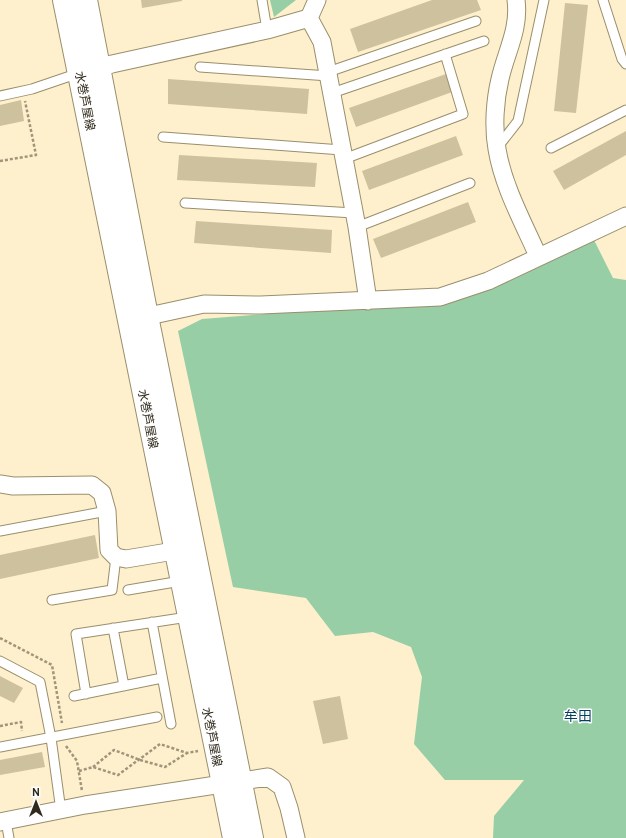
<svg xmlns="http://www.w3.org/2000/svg" width="626" height="838" font-family="Overpass,'Noto Sans JP',sans-serif">
<rect width="100%" height="100%" fill="#fef0cc"/>
<path fill="#97cea6" d="M270,0H296L274,17Z
M593,238L613,278L626,280V838H493L494,816L524,780H445L414,744L422,677L411,647L373,632L335,636L306,598L233,587L178,331L202,319L384,305H442Z"/>
<path fill="#cec19e" d="M141,0H182V1L142,8Z
M432,0H477L481,10L358,52L350,29Z
M565,3L588,5L576,113L554,111Z
M446,74L452,92L356,127L349,108Z
M168,79L309,89L307,114L168,104Z
M21,100L24,121L0,126V105Z
M626,131V155L564,190L553,171Z
M456,136L463,155L369,190L362,171Z
M179,155L317,163L315,187L177,180Z
M468,202L476,222L381,258L373,239Z
M196,221L332,230L331,253L194,243Z
M95,535L99,558L0,579V555Z
M0,676L23,688L14,703L0,696Z
M340,696L348,739L323,744L313,701Z
M42,752L45,767L0,775V760Z"/>
<g fill="none" stroke-linecap="round" stroke-linejoin="round">
<g stroke="#9a8e6c" stroke-width="11">
<path id="lane" d="M262,0L267,30
M603,0L622,59L626,64
M200,67L329,76
M328,72L476,21
M332,93L484,41
M0,96L32,89L79,73
M163,137L342,150
M497,148L518,121L544,0
M551,148L626,110
M344,159L463,114L445,54
M185,203L354,213
M357,227L470,183
M0,531L107,511
M128,590L181,581
M52,600L112,590L116,557
M152,622L171,724
M113,628L124,686
M0,661L40,682L51,738L61,811
M86,694L76,634L188,617
M74,696L162,678
M0,747L157,717
M6,821L9,838"/>
</g>
<g stroke="#9a8e6c" stroke-width="19">
<path id="street" d="M516,0C520,29 506,52 500,79C495,100 493,127 497,149C503,186 523,222 538,256
M309,18L317,0
M88,71L112,64L267,30L309,18L322,42L357,227L368,301
M135,319L204,304L261,305L440,297L488,281L626,216
M0,484L13,486L92,485L102,493L107,511L109,550L116,557L126,559L174,551
M0,822L85,805L268,777L282,787L289,808L296,838"/>
</g>
<g stroke="#9a8e6c" stroke-width="24">
<path id="secondary" d="M64,0L234,838
M86,0L147,316L252,838"/>
</g>
<path stroke="#9f957b" stroke-width="2.5" stroke-dasharray="3 2" stroke-linecap="butt" d="M0,161L36,155L25,101
M0,638L52,665L62,723
M0,726L21,722L22,731
M66,746L77,761L82,791
M93,767L114,750L140,760L165,767L187,753
M79,771L93,767L118,775L160,744L187,753L198,751"/>
<use href="#lane" stroke="#fff" stroke-width="9"/>
<use href="#street" stroke="#fff" stroke-width="17"/>
<use href="#secondary" stroke="#fff" stroke-width="22"/>
</g>
<g text-anchor="middle" stroke-width="3" stroke-linejoin="round" paint-order="stroke">
<g font-size="12" fill="#2f2a1c" stroke="#fefefe">
<text transform="translate(85 101) rotate(79)" y="4">水巻芦屋線</text>
<text transform="translate(148 419) rotate(79)" y="4">水巻芦屋線</text>
<text transform="translate(212 737) rotate(79)" y="4">水巻芦屋線</text>
</g>
<g font-size="14" fill="#004060" stroke="#fefefe">
<text x="578" y="721">牟田</text>
</g>
</g>
<g transform="translate(36 802)" stroke="#fefefe" stroke-width="3" paint-order="stroke">
<path d="M0-3L7 15L0 10L-7 15Z" fill="#2f2a1c"/>
<text y="-6" font-size="11" font-weight="bold" text-anchor="middle" fill="#2f2a1c">N</text>
</g>
</svg>
